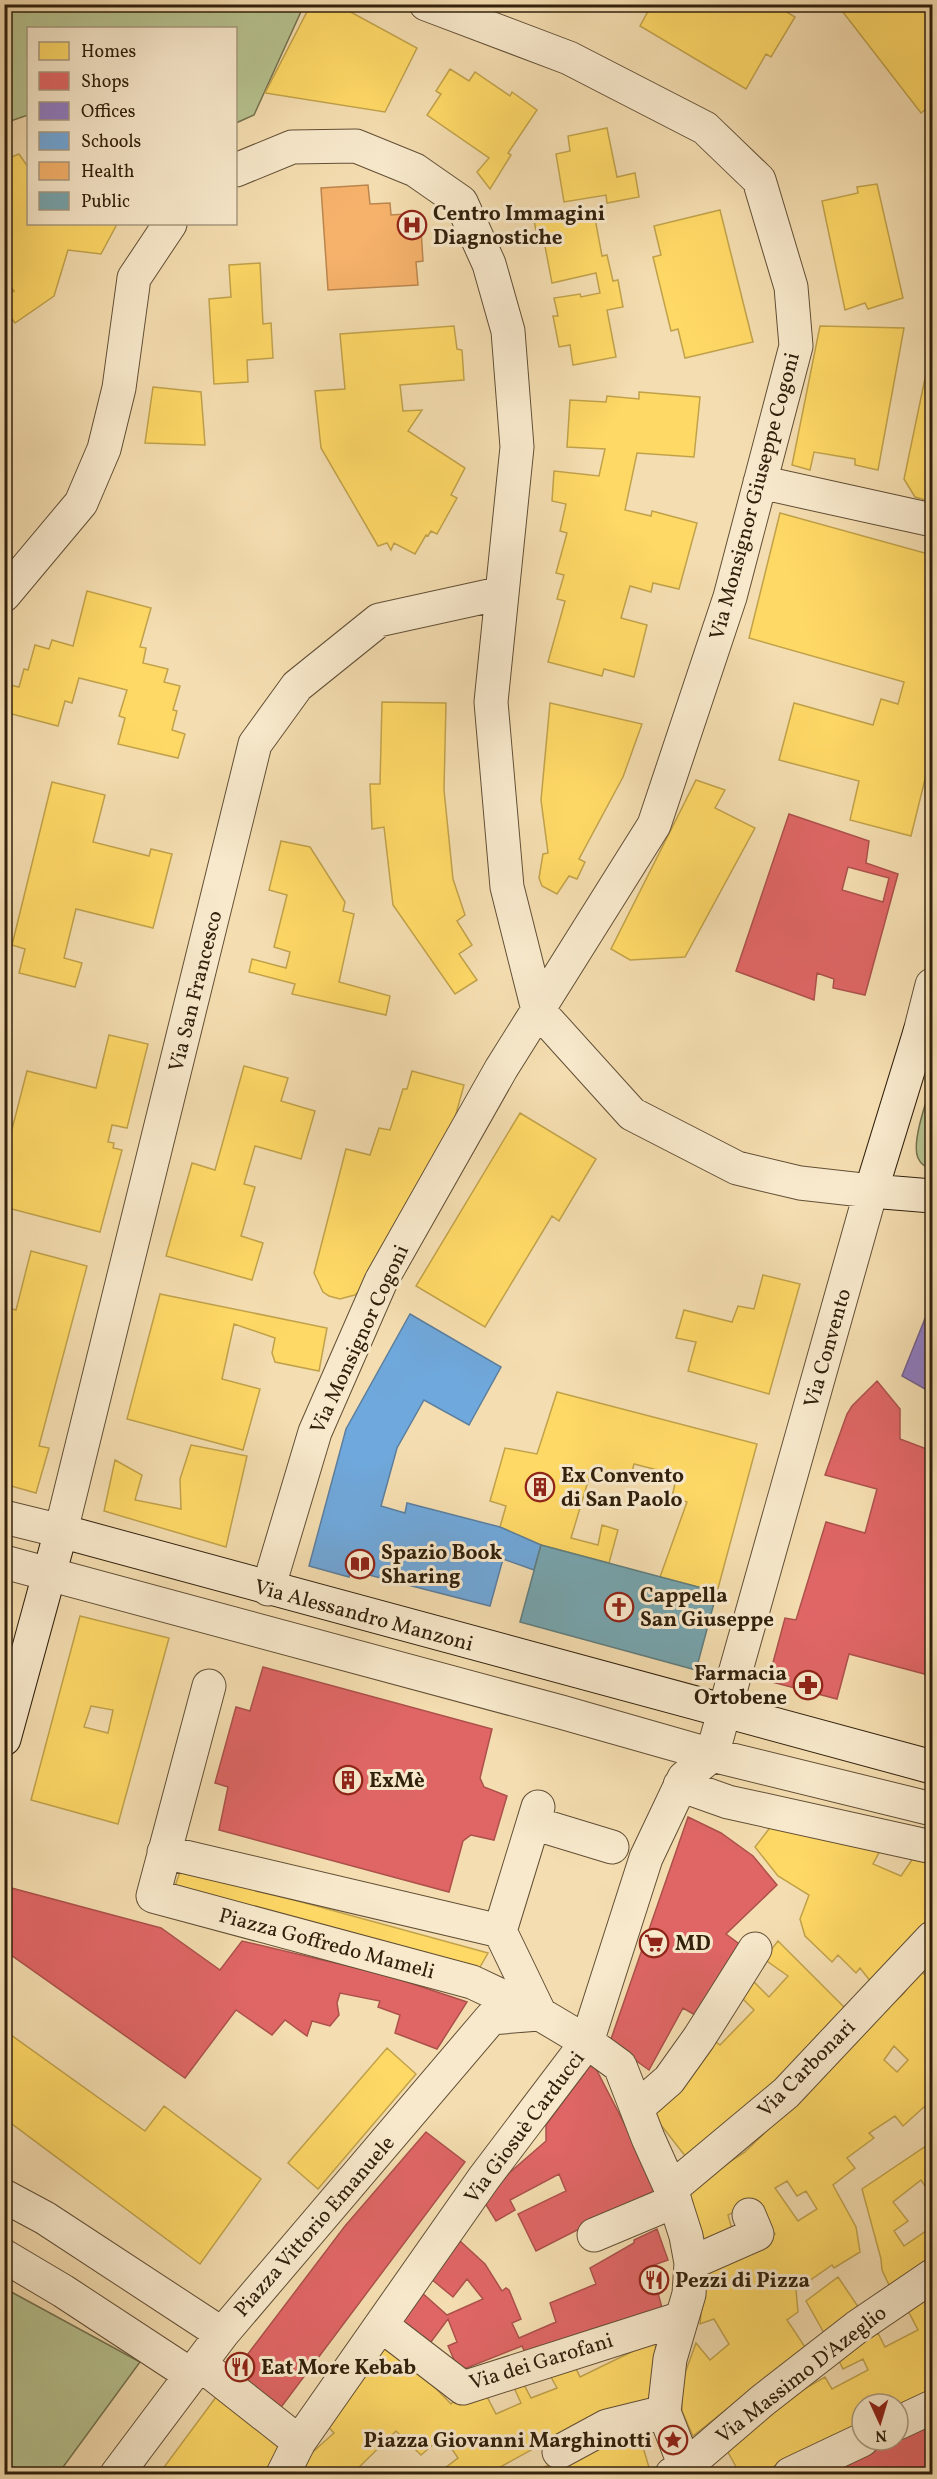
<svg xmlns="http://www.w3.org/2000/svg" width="937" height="2479" font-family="Vollkorn,serif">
<rect width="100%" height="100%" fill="#f4ddb0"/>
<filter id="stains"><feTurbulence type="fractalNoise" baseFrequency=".00333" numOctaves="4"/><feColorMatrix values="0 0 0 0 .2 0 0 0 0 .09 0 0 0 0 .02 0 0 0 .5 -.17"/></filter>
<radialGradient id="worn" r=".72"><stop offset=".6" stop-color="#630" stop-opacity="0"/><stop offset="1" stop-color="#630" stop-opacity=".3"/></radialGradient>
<path fill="#b6c28f" stroke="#74714e" stroke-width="1.5" d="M4,5L5,4L304,5L254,115L236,123V28H28V115L5,123Z
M932,1083V1169C926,1167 921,1165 918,1158C911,1143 927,1099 932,1083Z
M4,2288L140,2362L58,2474H5Z"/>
<path fill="#ffd966" stroke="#c1a24b" stroke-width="1.5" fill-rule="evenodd" d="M311,4H336L417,48L385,112L265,93Z
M652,4H774L795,17L771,57L766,54L746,89L640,26Z
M841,4H929L932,9V104L921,113L839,7Z
M450,69L469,81L475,72L510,96L512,92L537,110L508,153L511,155L490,189L477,172L489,158L427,115L441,94L436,91Z
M607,128L617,177L635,173L639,197L607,203L606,195L564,202L556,154L570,151L568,136Z
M19,154L28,167V224H117L101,254L68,250L54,296L15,323L4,308V297L14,291L4,278V160Z
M877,184L903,298L868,309L865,303L845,310L822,201L858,193L857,187Z
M720,210L753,342L685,358L678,329L671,331L653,257L661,255L654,226Z
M558,211L560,218L594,213L602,256L607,255L613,281L618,280L623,307L607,310L616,357L573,365L570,345L559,347L553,316H558L554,298L580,294L581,297L600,293L596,273L552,283L544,241L538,242L533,215Z
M260,263L263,324L271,323L273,358L247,360L248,382L214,384L209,299L231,297L229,265Z
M454,326L457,349L462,350L464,380L400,385L403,411L422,410L408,431L465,468L451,495L457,498L437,534L431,531L428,536L426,535L415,554L394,543L391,550L387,543L378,546L321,448L315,391L345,389L340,334Z
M820,326L904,328L878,470L855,465V459L814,452L810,470L792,465Z
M932,345V502L915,497L904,479Z
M153,387L201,392L205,445L145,443Z
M639,392L700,397L694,457L637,453L625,510L651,516L652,511L697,523L679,589L653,583L651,592L630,586L621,618L647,625L634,677L604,669L602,676L548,662L565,601L557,599L564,575L556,573L567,533L560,531L566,504L552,501L554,471L599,476L605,449L567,447L570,400L606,402L607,396L639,399Z
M780,513L932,555V751L911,836L850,820L859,781L779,760L794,703L873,725L881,699L898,704L904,682L749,638Z
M87,591L151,608L140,647L146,648L143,663L168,669L164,682L180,686L173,710L177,711L172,730L185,734L178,758L118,744L125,718L119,716L127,690L79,678L72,703L65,701L58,726L4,712L6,684L19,687L24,669L28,670L35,645L49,649L52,640L73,646Z
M382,702L446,703L444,790L453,879L465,915L457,921L472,945L459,954L477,980L455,994L393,905L384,827L372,829L370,784H380Z
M550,703L642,724L623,777L579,859L585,862L577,879L569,876L557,894L542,886L539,878L543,854L548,853L541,800Z
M696,780L725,790L715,808L755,828L685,957L630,960L611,949Z
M52,782L105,795L93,842L149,856L151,849L172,854L153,928L76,909L64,958L82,963L75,987L19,973L25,949L12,945Z
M281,841L310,847L345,902L343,911L354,914L339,982L390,996L386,1015L292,994L295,984L249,972L252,959L286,968L290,952L274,947L287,895L269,890Z
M109,1035L148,1044L127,1128L112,1125L108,1142L114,1143L113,1148L122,1150L100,1232L4,1207V1160L27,1071L96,1088Z
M244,1066L288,1078L281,1101L315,1111L301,1159L255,1146L244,1184L255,1187L241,1236L263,1243L252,1280L166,1256L192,1163L215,1170Z
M412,1071L464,1085L454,1121L361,1289L355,1295L347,1297L340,1299L329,1296L323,1292L314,1273L346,1149L370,1155L379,1128L390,1130L403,1089H407Z
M520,1113L596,1159L559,1221L552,1216L485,1327L416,1286Z
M31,1251L87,1266L39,1446L49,1448L36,1493L4,1484V1307L16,1310Z
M763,1275L800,1284L769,1394L688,1371L696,1342L676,1338L684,1310L732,1322L738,1306L754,1309Z
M160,1294L327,1328L319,1371L275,1362L272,1353L275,1338L234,1324L222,1379L260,1389L243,1450L127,1419Z
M557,1392L757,1444L717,1592L660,1577L687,1502L672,1497L677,1475L634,1464L631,1476L592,1468L571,1538L598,1545L602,1525L618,1530L609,1563L541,1545L500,1527L506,1506L490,1501L505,1448L537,1454Z
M191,1445L247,1456L226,1547L104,1511L115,1460L142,1475L135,1500L181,1509L180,1479Z
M80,1616L169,1638L118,1824L31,1800ZM91,1706L113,1710L108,1733L84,1727Z
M772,1825L881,1849L873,1864L901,1876L916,1854L932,1862V1928L875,1987L860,1968L856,1973L838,1955L832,1962L805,1936L800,1919L809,1895L778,1876L755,1847Z
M181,1869L488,1953L476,1974L174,1889Z
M778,1941L848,2011L756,2106L686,2157L661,2125L653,2105L709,2037L720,2045L754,2010L739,1995L751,1979L769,1997L788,1976L764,1959Z
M917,1971L932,1977V2108L924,2107L903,2126L895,2116L869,2133L874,2138L847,2158L855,2168L833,2185L856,2227L860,2252L834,2268L832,2265L796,2290L798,2312L787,2320L805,2347L693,2436L682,2411L681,2384L696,2343L710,2360L729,2344L714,2319L700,2324L705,2275L775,2234L753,2201L728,2215L734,2236L705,2246L690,2196L692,2191L708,2176L745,2152L783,2115L779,2109L904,1993ZM894,2046L908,2060L897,2072L884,2060ZM787,2181L797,2196L806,2191L817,2209L798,2221L775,2188Z
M4,2030L145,2131L164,2106L261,2179L200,2264L4,2118Z
M387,2048L416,2074L318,2189L288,2163Z
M932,2142V2196L921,2180L893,2202L908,2221L894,2231L904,2246L932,2227V2260L890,2287L882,2270L881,2259L862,2189Z
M838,2277L859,2308L824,2333L806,2301Z
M932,2286V2391L898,2407V2404H862V2425L758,2474H740L724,2445L749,2421L825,2377L832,2389L868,2370L863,2359L843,2369L836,2355L878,2333L885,2347L918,2330L904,2303Z
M384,2335L451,2404L454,2401L484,2391L496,2414L521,2403L511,2381L520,2377L531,2398L557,2388L546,2368L571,2358L580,2377L656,2340L652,2399L602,2411L493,2471L495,2474H437L458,2458L443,2436L421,2455L396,2431L352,2474H299L305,2459L334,2433L322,2420Z
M219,2393L284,2447L264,2474H159Z
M630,2431L643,2447L651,2474H541L539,2470L554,2462L557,2468L583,2450Z"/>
<path fill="#e06666" stroke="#ac514b" stroke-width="1.5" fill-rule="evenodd" d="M789,814L869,841L866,863L898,874L865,995L833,988L834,979L817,973L814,1000L736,971ZM848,867L889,878L883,902L842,890Z
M877,1381L900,1409V1439L932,1451V1676L849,1654L837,1699L768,1681L785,1618L796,1620L826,1522L865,1533L877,1489L825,1475L847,1414L852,1406Z
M263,1667L492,1729L480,1778L484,1787L507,1796L494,1840L471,1835L463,1841L449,1892L219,1830L228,1787L215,1783L236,1707L250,1711Z
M688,1817L721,1833L753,1856L777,1885L726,1934L742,1946L702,2019L683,2008L649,2070L610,2042Z
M4,1886L161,1928L220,1970L242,1941L386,1975L467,2002L437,2049L395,2033L400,2015L378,2007L380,2001L340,1993L337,2003L339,2015L330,2026L312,2021L307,2036L285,2020L272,2035L236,2010L185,2078L4,1950Z
M590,2066L595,2067L658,2189L536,2251L518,2214L566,2191L559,2174L510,2200L515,2210L496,2221L485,2203L500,2181L546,2141V2125Z
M426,2132L465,2162L279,2410L232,2375L345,2226Z
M657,2229L668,2260L651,2266L662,2308L589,2330L527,2357L522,2346L459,2371L448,2346L457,2342L448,2319L425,2350L392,2325L420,2291L447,2315L483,2299L467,2279L453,2297L430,2278L460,2241L485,2264L502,2291L506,2288L509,2290L521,2319L512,2323L519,2338L556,2322L550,2303L596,2284L590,2268L634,2243V2240Z
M932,2425V2474H818L898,2440Z"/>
<path fill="#8e7cc3" stroke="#72608c" stroke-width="1.5" d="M932,1301V1393L902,1376Z"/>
<path fill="#6fa8dc" stroke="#5c7f9e" stroke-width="1.5" d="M410,1314L501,1367L469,1425L424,1400L397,1448L381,1506L405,1513L407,1503L500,1527L541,1545L534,1570L503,1559L490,1606L365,1574L367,1567L352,1564L349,1577L309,1566L346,1429Z"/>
<path fill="#f6b26b" stroke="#bb864e" stroke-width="1.5" d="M368,185L370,204L390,203L391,215L420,213L423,261L416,262L418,285L328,290L321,188Z"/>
<path fill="#76a5af" stroke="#617d7e" stroke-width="1.5" d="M541,1545L717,1592L696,1670L520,1622Z"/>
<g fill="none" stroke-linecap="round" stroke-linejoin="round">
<g stroke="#624f35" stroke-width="35">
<path id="street" d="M236,170L292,147L356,146L415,170L461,202L489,264L508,331L517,447L491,702L507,887L538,1010L632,1114L737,1168L800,1183L871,1191L712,1755
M760,482L932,520
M4,595L81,503L104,449L119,388L134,278L170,224
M920,1032L932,985
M4,1517L61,1531L255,744L297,686L379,620L502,593
M4,1562L561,1712L712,1755L932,1809
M268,1589L315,1432L381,1281L501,1069L654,825L730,597L796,346L791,287L759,180L705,128L569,58L426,4
M209,1686L153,1896L472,1982L540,2014L587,2042L620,2066L648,2138L671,2189L686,2236L691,2263L689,2294L670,2359L664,2412L688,2474
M680,1785L728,1802L932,1847
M533,1823L612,1847
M164,1852L500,1931L540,2014
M500,1931L538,1807
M637,2108L669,2080L699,2038L755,1949
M671,2189L786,2093L932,1938
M4,2196L45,2218L222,2334
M594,2235L675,2201
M4,2256L63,2291L191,2375
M691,2263L757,2234L749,2215
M381,2325L463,2388L682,2318
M200,2364L299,2442
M898,2423L932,2407
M559,2452L607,2426L664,2412
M117,2474L222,2334L491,2018L538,2014
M283,2474L299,2442L484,2178L587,2042L646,1858L684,1778L712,1755
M672,2474L685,2467L762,2401L857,2327L932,2276
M790,2474L862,2440"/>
</g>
<g stroke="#31200c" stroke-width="35">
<path id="secondary" d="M932,1023L920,1032L871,1191L932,1196
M4,1739L61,1531L932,1767"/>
</g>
<use href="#street" stroke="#f8e9cc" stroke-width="33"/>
<use href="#secondary" stroke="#f8e9cc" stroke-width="33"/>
</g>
<defs>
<g id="hospital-ring" transform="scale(1.5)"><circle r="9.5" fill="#f8e9cc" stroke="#8f2418" stroke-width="1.5"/><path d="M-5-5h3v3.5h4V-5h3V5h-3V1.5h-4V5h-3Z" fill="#8f2418"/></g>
<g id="building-ring" transform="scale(1.5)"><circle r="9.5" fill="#f8e9cc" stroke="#8f2418" stroke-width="1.5"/><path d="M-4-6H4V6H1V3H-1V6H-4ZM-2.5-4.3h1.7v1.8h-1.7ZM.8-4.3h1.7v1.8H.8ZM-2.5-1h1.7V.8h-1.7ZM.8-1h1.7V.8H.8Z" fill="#8f2418"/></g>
<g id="library-ring" transform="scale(1.5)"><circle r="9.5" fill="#f8e9cc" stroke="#8f2418" stroke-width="1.5"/><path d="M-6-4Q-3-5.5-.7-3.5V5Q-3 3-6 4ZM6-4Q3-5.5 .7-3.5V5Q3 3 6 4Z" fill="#8f2418"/></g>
<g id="church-ring" transform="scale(1.5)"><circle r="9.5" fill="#f8e9cc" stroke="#8f2418" stroke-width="1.5"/><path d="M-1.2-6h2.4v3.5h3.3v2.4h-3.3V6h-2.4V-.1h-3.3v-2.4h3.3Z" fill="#8f2418"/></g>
<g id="pharmacy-ring" transform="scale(1.5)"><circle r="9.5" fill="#f8e9cc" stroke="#8f2418" stroke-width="1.5"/><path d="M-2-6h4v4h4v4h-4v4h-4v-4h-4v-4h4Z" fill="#8f2418"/></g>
<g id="supermarket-ring" transform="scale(1.5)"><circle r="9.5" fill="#f8e9cc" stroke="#8f2418" stroke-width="1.5"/><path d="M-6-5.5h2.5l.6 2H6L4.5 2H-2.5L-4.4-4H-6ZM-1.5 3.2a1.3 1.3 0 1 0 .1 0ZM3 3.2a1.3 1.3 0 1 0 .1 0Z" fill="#8f2418"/></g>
<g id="restaurant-ring" transform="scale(1.5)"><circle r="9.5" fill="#f8e9cc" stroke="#8f2418" stroke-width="1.5"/><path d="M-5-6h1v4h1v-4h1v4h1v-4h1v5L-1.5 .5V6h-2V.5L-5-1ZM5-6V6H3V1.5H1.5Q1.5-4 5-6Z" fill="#8f2418"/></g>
<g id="sight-ring" transform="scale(1.5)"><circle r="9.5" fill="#f8e9cc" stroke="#8f2418" stroke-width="1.5"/><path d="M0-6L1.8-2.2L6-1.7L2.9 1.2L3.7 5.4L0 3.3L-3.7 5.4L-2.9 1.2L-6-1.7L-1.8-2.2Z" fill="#8f2418"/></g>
</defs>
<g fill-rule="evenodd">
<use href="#hospital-ring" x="412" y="225"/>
<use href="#building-ring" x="540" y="1487"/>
<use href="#library-ring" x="360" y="1564"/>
<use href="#church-ring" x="619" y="1607"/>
<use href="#pharmacy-ring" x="808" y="1685"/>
<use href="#building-ring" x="348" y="1780"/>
<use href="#supermarket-ring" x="654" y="1943"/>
<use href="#restaurant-ring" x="654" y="2280"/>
<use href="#restaurant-ring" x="240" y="2367"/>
<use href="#sight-ring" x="673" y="2440"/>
</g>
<g text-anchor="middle" stroke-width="6" stroke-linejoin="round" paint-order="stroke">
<g font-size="21" font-weight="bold" fill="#31200c" stroke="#f8e9cc" text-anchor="start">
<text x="433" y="220">Centro Immagini<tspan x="433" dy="24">Diagnostiche</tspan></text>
<text x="561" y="1482">Ex Convento<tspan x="561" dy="24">di San Paolo</tspan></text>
<text x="381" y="1559">Spazio Book<tspan x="381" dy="24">Sharing</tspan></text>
<text x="640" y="1602">Cappella<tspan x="640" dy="24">San Giuseppe</tspan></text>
<text x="787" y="1680" text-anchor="end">Farmacia<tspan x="787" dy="24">Ortobene</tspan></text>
<text x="369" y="1787">ExMè</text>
<text x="675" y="1950">MD</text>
<text x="675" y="2287">Pezzi di Pizza</text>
<text x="261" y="2374">Eat More Kebab</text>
<text x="652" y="2447" text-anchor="end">Piazza Giovanni Marghinotti</text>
</g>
<g font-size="21" fill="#31200c" stroke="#f8e9cc">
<text transform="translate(754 496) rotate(-75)" y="7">Via Monsignor Giuseppe Cogoni</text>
<text transform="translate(195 991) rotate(-76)" y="7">Via San Francesco</text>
<text transform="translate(359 1339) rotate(-65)" y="7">Via Monsignor Cogoni</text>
<text transform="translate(827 1348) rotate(-74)" y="7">Via Convento</text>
<text transform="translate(364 1615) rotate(15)" y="7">Via Alessandro Manzoni</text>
<text transform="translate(327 1943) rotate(15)" y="7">Piazza Goffredo Mameli</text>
<text transform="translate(806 2068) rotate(-45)" y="7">Via Carbonari</text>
<text transform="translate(524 2127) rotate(-53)" y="7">Via Giosuè Carducci</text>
<text transform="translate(314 2226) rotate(-49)" y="7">Piazza Vittorio Emanuele</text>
<text transform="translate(541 2361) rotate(-17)" y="7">Via dei Garofani</text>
<text transform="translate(801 2374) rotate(-38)" y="7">Via Massimo D'Azeglio</text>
</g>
</g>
<rect width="937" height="2479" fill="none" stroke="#f4ddb0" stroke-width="24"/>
<rect x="6" y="6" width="925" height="2467" fill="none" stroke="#31200c" stroke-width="3"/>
<rect x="12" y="12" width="913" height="2455" fill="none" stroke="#31200c" stroke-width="1.5"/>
<rect x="27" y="27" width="210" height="198" fill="#f8e9cc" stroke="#a8997f" stroke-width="1.5"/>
<rect x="39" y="42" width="30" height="18" fill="#ffd966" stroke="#a8997f" stroke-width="1.5"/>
<text x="81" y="57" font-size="18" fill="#31200c">Homes</text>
<rect x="39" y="72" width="30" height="18" fill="#e06666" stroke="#a8997f" stroke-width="1.5"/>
<text x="81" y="87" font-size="18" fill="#31200c">Shops</text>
<rect x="39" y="102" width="30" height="18" fill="#8e7cc3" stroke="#a8997f" stroke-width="1.5"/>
<text x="81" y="117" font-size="18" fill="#31200c">Offices</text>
<rect x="39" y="132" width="30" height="18" fill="#6fa8dc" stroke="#a8997f" stroke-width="1.5"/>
<text x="81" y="147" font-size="18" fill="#31200c">Schools</text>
<rect x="39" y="162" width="30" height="18" fill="#f6b26b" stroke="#a8997f" stroke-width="1.5"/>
<text x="81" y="177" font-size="18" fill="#31200c">Health</text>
<rect x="39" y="192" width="30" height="18" fill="#76a5af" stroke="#a8997f" stroke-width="1.5"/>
<text x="81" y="207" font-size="18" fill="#31200c">Public</text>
<g transform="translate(880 2422) rotate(176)"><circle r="28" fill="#f8e9cc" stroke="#a8997f" stroke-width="1.5"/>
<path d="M0-4.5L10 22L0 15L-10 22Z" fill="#8f2418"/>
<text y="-9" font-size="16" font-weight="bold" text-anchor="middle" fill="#31200c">N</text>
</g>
<rect width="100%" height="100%" filter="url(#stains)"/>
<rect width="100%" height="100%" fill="url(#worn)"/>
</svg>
